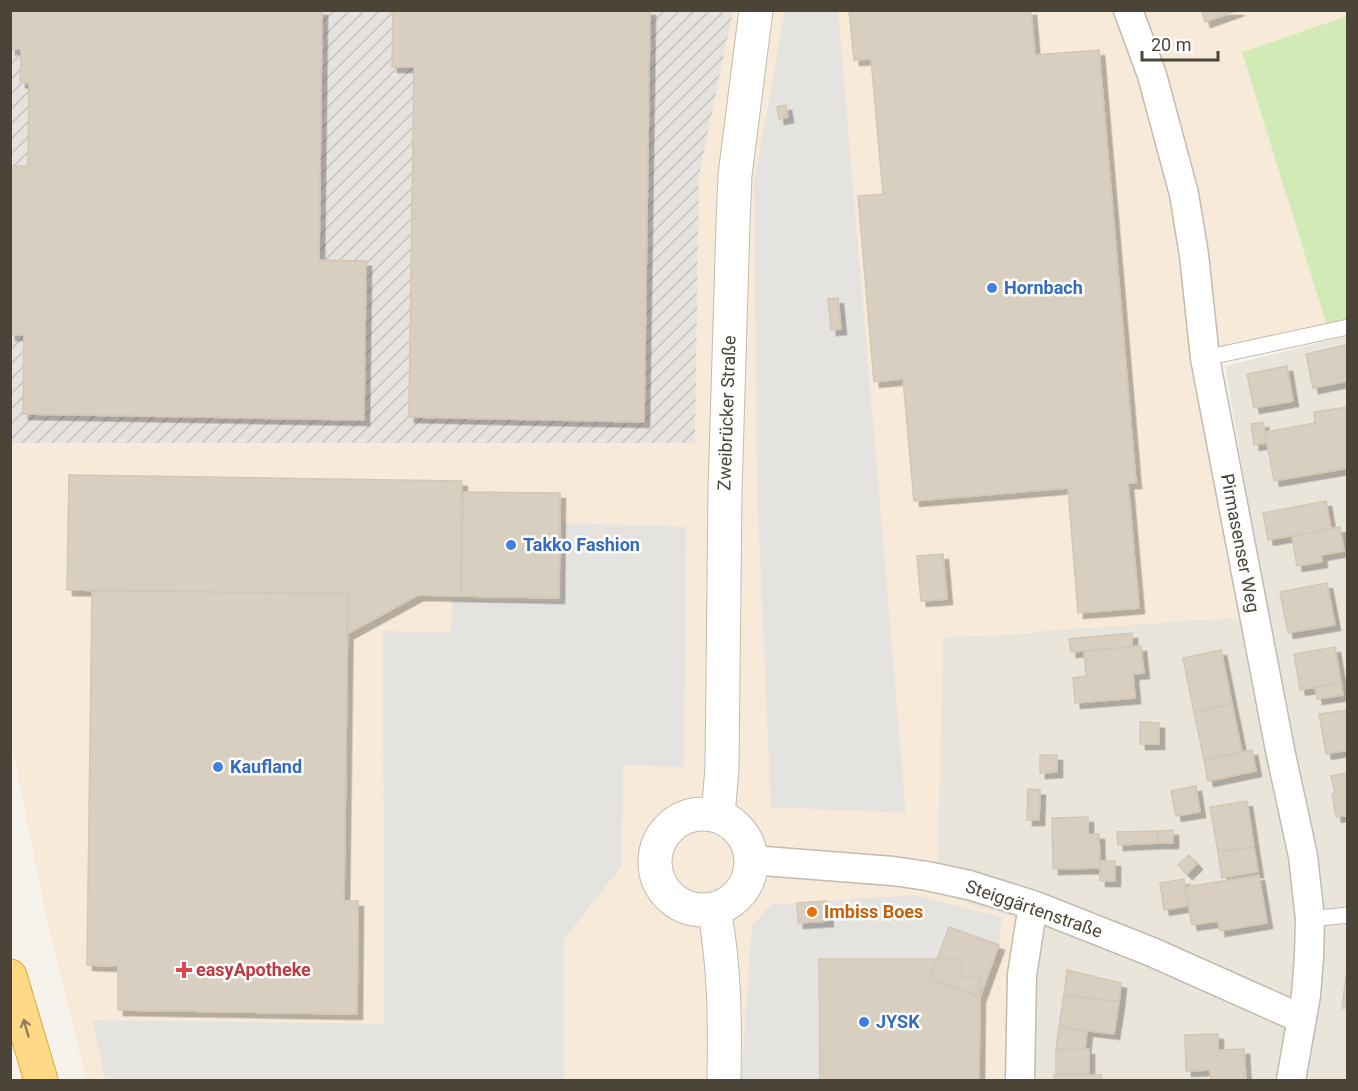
<svg xmlns="http://www.w3.org/2000/svg" width="1358" height="1091" font-family="Roboto,sans-serif">
<defs>
<pattern id="industrial-furrows" width="10" height="10" patternUnits="userSpaceOnUse" patternTransform="scale(1.5)"><rect width="10" height="10" fill="#e6e2dd"/><path d="M-1 1l2-2M0 10L10 0M9 11l2-2" fill="none" stroke="#c7c3be"/></pattern>
<filter id="shadow"><feDropShadow dx="5.5" dy="5.5" stdDeviation="0" flood-color="#0004"/></filter>
</defs>
<rect width="100%" height="100%" fill="#f6f3ec"/>
<path fill="#eae5da" d="M1347,336V1080H1011L936,894L943,637L1030,633L1259,568L1225,366Z"/>
<path fill="#f7ead8" d="M733,11H1347V16L1242,52L1327,326L1222,349L1188,354L1244,617L943,638L936,893L1018,919L1011,1080H86L46,915L11,742L10,443H695L699,176Z"/>
<path fill="url(#industrial-furrows)" d="M10,11H733L699,176L695,443H11Z"/>
<path fill="#d2eab5" d="M1347,16V321L1327,326L1242,52Z"/>
<path fill="#e5e3e0" d="M785,11H838L906,813L771,807L757,488L754,183Z
M563,523L686,527L684,767L623,765L621,867L564,939V1080H105L93,1020L384,1024L383,631L451,632L452,600L562,602Z
M913,895L1002,917L998,958L819,959L820,1080H741L752,925L772,904L797,903L799,923L827,921L826,901Z"/>
<path fill="#d8cfc1" stroke="#d3c7b4" stroke-width="1.5" filter="url(#shadow)" d="M10,10H322L319,260L366,261L364,420L23,414L24,335H10V166H28L29,83L20,82L21,49H10Z
M393,10H650L644,422L409,417L414,67H392Z
M849,10H1031L1035,55L1099,50L1136,483H1128L1139,608L1078,613L1068,488L914,501L903,379L874,382L858,196L883,194L871,59L854,60Z
M1201,10H1239L1205,22Z
M786,105L788,117L779,119L777,107Z
M838,298L841,329L831,330L828,299Z
M1346,345L1348,381L1313,388L1306,354Z
M1287,366L1293,401L1254,408L1247,374Z
M1348,407V468L1274,481L1265,432L1315,423L1314,412Z
M1263,422L1267,443L1254,445L1251,424Z
M69,475L462,481L461,596L418,595L347,634L348,594L67,590Z
M463,492L560,493L559,598L461,596Z
M1326,501L1331,529L1268,540L1263,513Z
M1340,527L1344,551L1321,555L1322,562L1297,566L1292,536Z
M943,554L947,599L921,601L917,556Z
M1327,583L1335,625L1288,633L1280,592Z
M92,590L348,594L344,901H358L357,1014L118,1010V966L87,965Z
M1132,633V647L1071,652L1069,639Z
M1141,646L1144,673L1133,674L1135,698L1075,703L1073,678L1086,676L1084,651Z
M1335,647L1341,683L1300,690L1294,654Z
M1221,650L1232,704L1194,712L1183,658Z
M1341,683L1343,695L1317,699L1315,687Z
M1232,704L1242,752L1204,760L1194,712Z
M1348,710V750L1326,754L1319,714Z
M1140,722L1159,723V744H1140Z
M1252,750L1256,771L1208,781L1204,760Z
M1040,755H1057V772L1040,773Z
M1348,773V815L1336,817L1332,794L1335,793L1331,776Z
M1196,786L1200,812L1176,816L1171,791Z
M1028,789L1040,790L1039,820H1027Z
M1247,801L1254,847L1218,852L1210,807Z
M1088,817V834H1099L1100,868L1053,869L1052,818Z
M1173,830V843H1158L1157,831Z
M1157,831L1158,843L1118,845L1117,832Z
M1254,847L1258,872L1222,878L1218,852Z
M1189,855L1197,864L1187,874L1178,865Z
M1100,861H1115V881H1100Z
M1259,875L1267,923L1220,931L1218,921L1192,925L1185,887Z
M1184,879L1188,906L1164,910L1160,883Z
M826,901L828,921L798,923L797,903Z
M949,927L999,945L980,997L930,979Z
M819,959H962V977H980L979,1080H820Z
M1348,960V1008H1342Z
M1067,970L1121,983L1119,1002L1064,995Z
M1064,995L1119,1002L1114,1034L1059,1027Z
M1059,1027L1087,1031L1085,1049H1056Z
M1218,1034V1050L1244,1049L1246,1080H1211L1210,1070L1186,1071L1185,1035Z
M1056,1049H1089V1075H1056Z
M1054,1075H1101V1080H1054Z"/>
<g fill="none" stroke-linecap="round" stroke-linejoin="round">
<g stroke="#c2bbae" stroke-width="17">
<path id="service" d="M1205,358L1348,327
M1310,919L1348,915"/>
</g>
<g stroke="#c2bbae" stroke-width="31">
<path id="minor" d="M1128,10L1152,75L1184,194L1194,255L1205,358L1280,750L1303,856L1310,919L1309,957L1306,995L1291,1080
M751,860L893,871L927,876L969,885L1033,905L1152,952L1302,1019
M1020,1080L1022,975L1033,905"/>
</g>
<g stroke="#c2bbae" stroke-width="35">
<path id="tertiary" d="M655 862a48 48 0 1 1 96 0a48 48 0 1 1-96 0Z
M718,816L722,768L725,491L733,224L735,175L756,10
M714,909C725,968 725,1021 724,1080"/>
</g>
<g stroke="#e0a43c" stroke-width="35">
<path id="trunk" d="M10,976L41,1080"/>
</g>
<use href="#service" stroke="#fff" stroke-width="15"/>
<use href="#minor" stroke="#fff" stroke-width="28"/>
<use href="#tertiary" stroke="#fff" stroke-width="33"/>
<use href="#trunk" stroke="#ffd985" stroke-width="33"/>
</g>
<defs><path id="oneway-shaft" d="M-6 0H5M1.5-3L5.5 0L1.5 3" fill="none" stroke-width="1.6" stroke-linecap="round" stroke-linejoin="round" transform="scale(1.5)"/></defs>
<use stroke="#938057" href="#oneway-shaft" transform="translate(26 1028) rotate(-106)"/>
<g fill="#3f7fe0" stroke="#fff" stroke-width="2">
<circle cx="992" cy="288" r="6"/>
<circle cx="511" cy="545" r="6"/>
<circle cx="218" cy="767" r="6"/>
<circle cx="864" cy="1022" r="6"/>
</g>
<circle fill="#e8710a" stroke="#fff" stroke-width="2" cx="812" cy="912" r="6"/>
<path fill="#e0444e" stroke="#fff" stroke-width="2" d="M181 961h6v6h6v6h-6v6h-6v-6h-6v-6h6z"/>
<g text-anchor="middle" stroke-width="5" stroke-linejoin="round" paint-order="stroke">
<g font-size="18" font-weight="bold" fill="#366cbe" stroke="#fff" text-anchor="start">
<text x="1004" y="294">Hornbach</text>
<text x="523" y="551">Takko Fashion</text>
<text x="230" y="773">Kaufland</text>
<text x="876" y="1028">JYSK</text>
</g>
<g font-size="18" fill="#4b4439" stroke="#fff">
<text transform="translate(727 413) rotate(-88)" y="6">Zweibrücker Straße</text>
<text transform="translate(1240 543) rotate(79)" y="6">Pirmasenser Weg</text>
<text transform="translate(1034 909) rotate(19)" y="6">Steiggärtenstraße</text>
</g>
<g font-size="18" font-weight="bold" fill="#c56008" stroke="#fff" text-anchor="start">
<text x="824" y="918">Imbiss Boes</text>
</g>
<g font-size="18" font-weight="bold" fill="#be3a42" stroke="#fff" text-anchor="start">
<text x="196" y="976">easyApotheke</text>
</g>
</g>
<rect width="1358" height="1091" fill="none" stroke="#4b4439" stroke-width="24"/>
<path d="M1142 51v9h76v-9" fill="none" stroke="#4b4439" stroke-width="3"/>
<text x="1151" y="51" font-size="18" fill="#4b4439" stroke="#ffffff" stroke-width="4.5" paint-order="stroke">20 m</text>
</svg>
